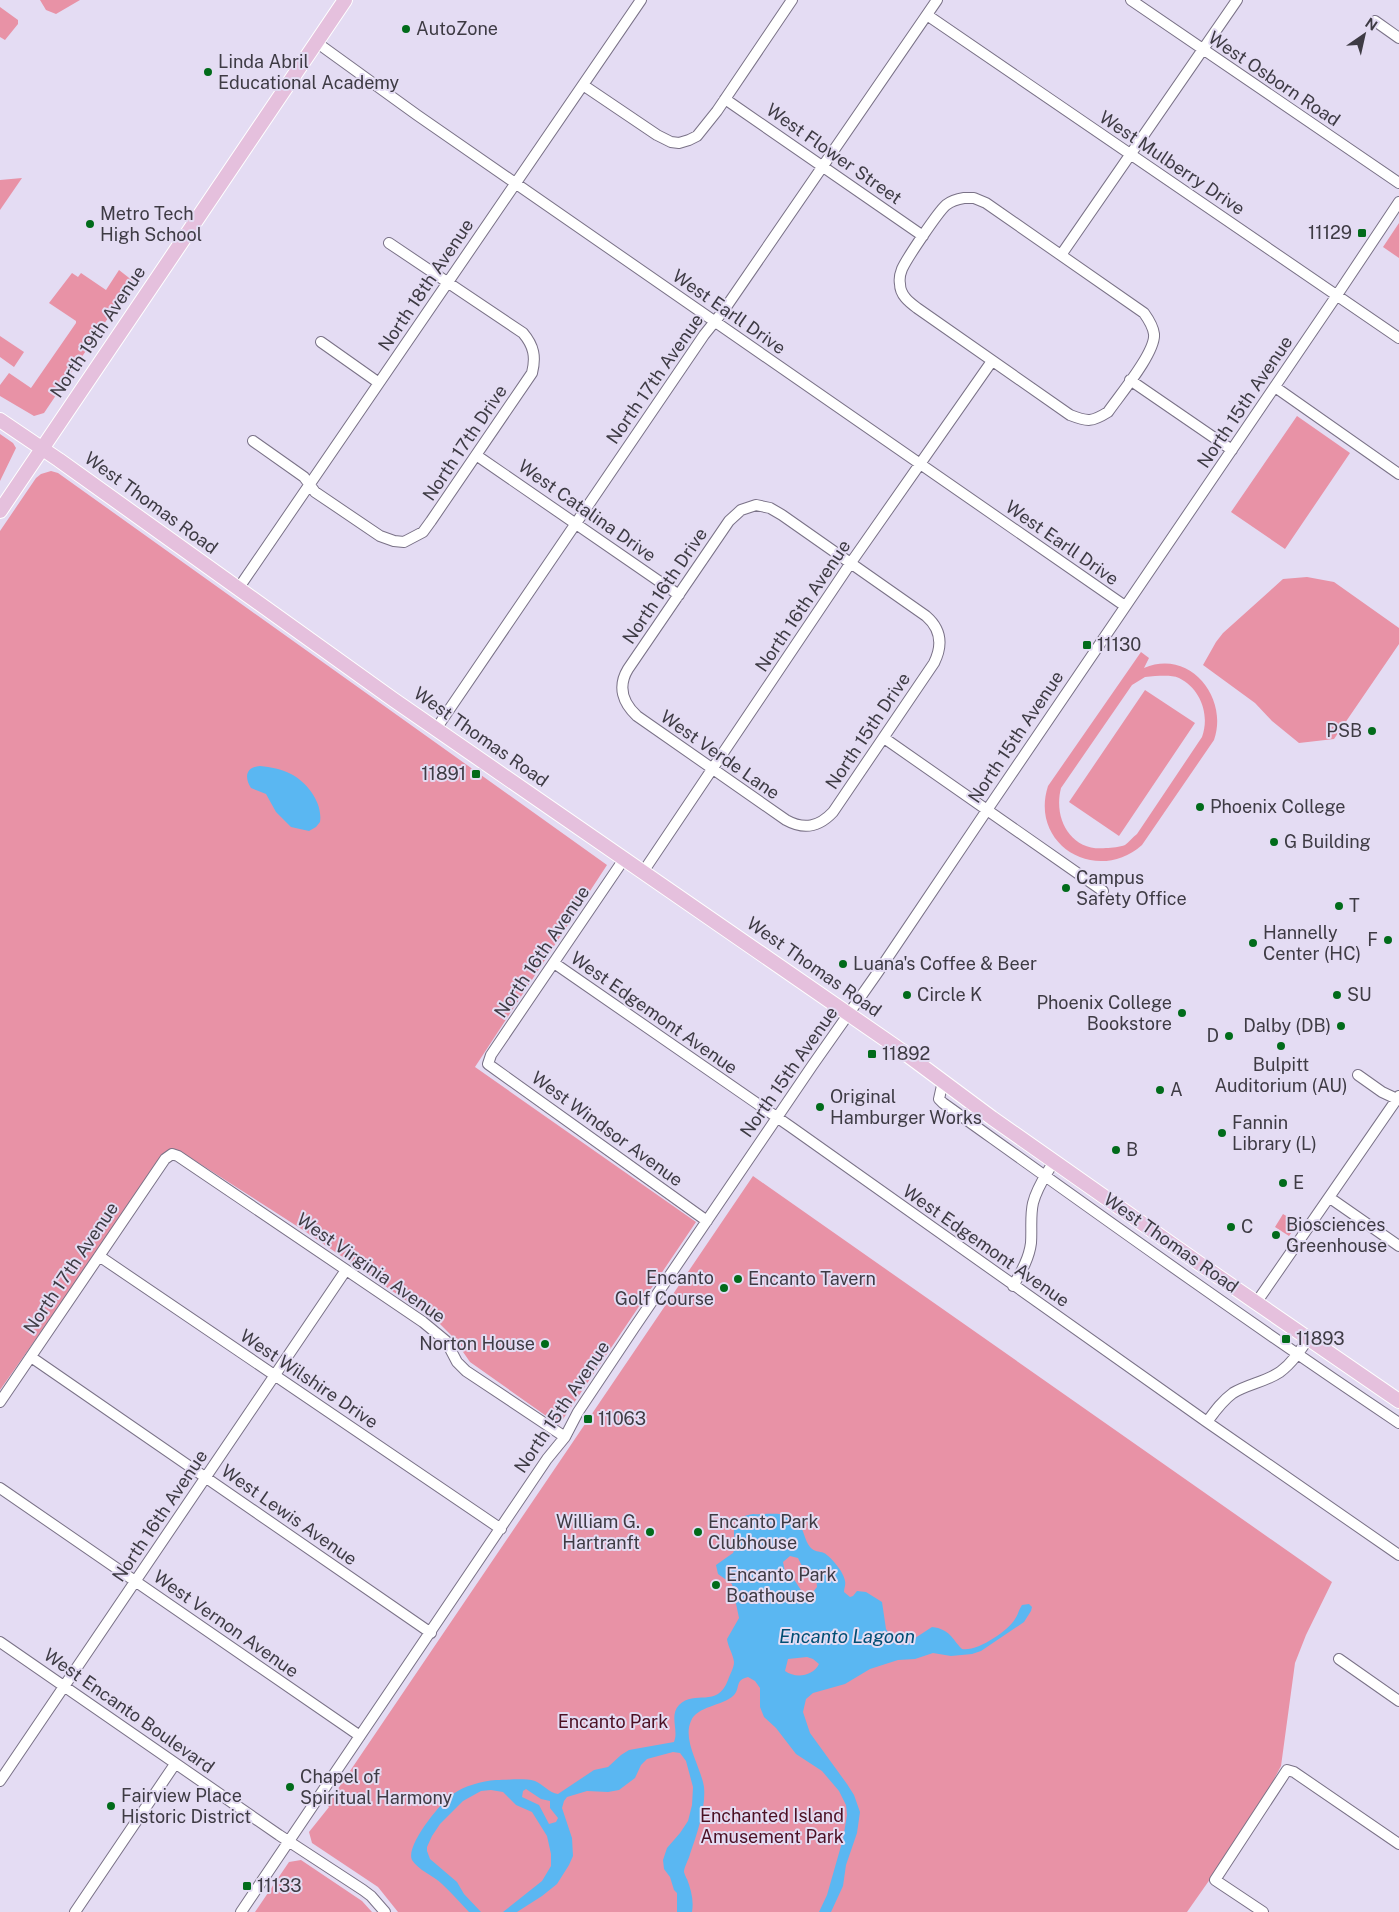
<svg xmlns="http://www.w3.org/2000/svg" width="1399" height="1912" font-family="'Public Sans',sans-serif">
<rect width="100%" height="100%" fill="#e4dcf3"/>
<path fill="#e892a6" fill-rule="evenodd" d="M40,0H80L56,14L46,10Z
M0,7L18,20V24L5,40L0,37Z
M22,178L0,210V180Z
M1399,223V258L1383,247Z
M119,270L133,281L44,413L34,416L0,396V385L9,373L31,388L76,323V321L49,303L72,273L78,277L81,273L106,290Z
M0,336L24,352L14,367L0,357Z
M1297,416L1350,453L1285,549L1231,512Z
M0,434L13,443L16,448L0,481Z
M51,471L58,473L607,865L475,1067L696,1222L559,1425L470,1362L452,1336L439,1323L306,1232L180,1151L169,1149L0,1390V531L36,478L41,474Z
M1307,577L1334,582L1399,628V644L1334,739L1299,743L1272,721L1255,703L1203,665L1216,642L1223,633L1283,579Z
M1141,652L1149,658L1144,668C1189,648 1229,697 1214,740L1142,845C1097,885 1029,845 1048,786ZM1155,676C1163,676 1172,675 1179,678C1201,689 1210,715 1202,737L1137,834C1133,837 1129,842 1125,845C1120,847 1112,848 1106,848C1071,852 1053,819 1061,788L1132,685L1145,677Z
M1145,690L1195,723L1119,836L1069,802Z
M753,1176L1332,1582L1306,1635L1295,1663L1281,1766L1271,1785L1220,1865L1187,1912H398L378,1887L312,1843L309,1832L329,1807L327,1805Z
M1283,1214L1298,1223L1289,1236L1275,1227Z
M301,1860L362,1901L372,1912H255L289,1862Z"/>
<path fill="#5ab7f2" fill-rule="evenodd" d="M260,766C271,767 281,769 291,774C307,782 323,803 320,822L316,827L309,831L291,827L276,812L266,794L251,788C244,777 246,767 260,766Z
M753,1514C764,1515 778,1512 788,1516C805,1522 802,1537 810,1547C814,1552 819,1551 824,1553C831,1557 844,1572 845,1581C846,1585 844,1588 844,1592L850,1597L853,1596L857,1591L866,1592L882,1602L886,1629L897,1645L906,1644L932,1627C950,1629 952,1639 962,1649C977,1652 1008,1631 1015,1619C1018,1615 1019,1609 1022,1605L1029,1604L1032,1607L1031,1611L1024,1622L981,1651L972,1654L951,1656L933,1653L915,1659L898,1660L870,1669L845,1684L813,1693L806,1699L803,1712L810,1733L847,1784L854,1795L860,1812L857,1833L846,1865L843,1886L831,1912H819L827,1895L843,1839L847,1815L846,1805L839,1791L822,1771L796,1754L776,1728L764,1717L760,1707V1688L755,1681L748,1677C734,1680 741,1689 733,1696C722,1706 697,1706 691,1721C682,1740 701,1767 704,1787C706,1808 697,1834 690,1854C689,1859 684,1867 684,1872C684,1872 686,1878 687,1879C691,1890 694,1900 692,1912H677V1893L674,1890L670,1877L664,1869L663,1860L667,1848L680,1833L688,1821L692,1805L693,1787L686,1761L680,1753L673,1752L647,1759L641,1765L635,1778L619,1790L608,1792L587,1791L567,1797L564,1801L562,1808L572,1838L573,1856L569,1865L557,1884L542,1896L517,1912H503L542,1881L551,1866V1854L547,1836L532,1812L516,1805L503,1792L491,1790L481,1791L463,1801L440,1824L432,1836L427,1847V1851L430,1859L457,1882L464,1894L481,1912H469C460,1903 452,1893 442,1884C434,1876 418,1870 412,1860C405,1846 441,1802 453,1794C464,1786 482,1781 496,1780C508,1780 524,1778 535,1781C543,1784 549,1793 558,1794L594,1770L608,1767L621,1755L629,1750L674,1742C679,1730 669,1716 679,1705C695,1689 717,1709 728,1680C730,1674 734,1668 734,1662C733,1654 728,1647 727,1639L739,1618L732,1584L718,1574L716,1565L733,1553L736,1546C732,1528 732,1517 753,1514ZM790,1556L798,1558L803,1568L816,1578L817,1587L812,1593L806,1595C797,1588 796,1577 785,1572L783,1562ZM807,1657L813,1659L819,1664C813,1676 796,1679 785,1671L788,1659ZM526,1789L541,1799L550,1801V1808L558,1818L556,1822L549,1824L539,1805L522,1797L523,1791Z"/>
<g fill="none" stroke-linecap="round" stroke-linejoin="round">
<g stroke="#7a7287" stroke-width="12">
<path id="minor" d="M1131,0L1399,183
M927,15L1399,338
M1375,21L1399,38
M316,42L417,115L1125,606
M583,85L657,135L671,142L679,143L689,140L697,136L717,111L792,0
M725,99L923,236
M964,198H974L986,203L1144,313C1149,320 1153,326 1154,334C1156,352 1119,396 1108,412C1092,422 1088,422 1070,415L917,308C909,302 900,295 900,284C899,279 900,274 902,269C907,258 938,212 946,205C951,201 957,199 964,198Z
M1061,255L1237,0
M321,342L379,383
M1130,380L1232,450
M1275,387L1399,474
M253,441L304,477L315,492L380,536L394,541L404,542L423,532L431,521L532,373C536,357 534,346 523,333L389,243
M476,455L679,595
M756,505L770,508L782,515L926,616C941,629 943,645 934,663L833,812C819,827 804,830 786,820L637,716C623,703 617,687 628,669L729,521L741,510Z
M238,589L641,0
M436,729L704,335L724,310L937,0
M884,738L1103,891
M624,859L491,1055L488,1064L707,1221
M643,872L850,564L992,361
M554,963L791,1127L1207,1422L1399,1555
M1358,1075L1382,1092L1399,1100
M943,1081L939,1099L943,1103C1094,1211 1245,1320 1399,1423
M1330,1198L1399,1246
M99,1256L501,1529
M1013,1286C1021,1272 1029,1259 1031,1243C1032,1229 1030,1216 1033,1203C1037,1187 1046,1175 1054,1161
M1256,1303L1399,1096
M31,1357L431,1633
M0,1402L165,1159L172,1154L178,1156L423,1322L446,1341L457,1362L466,1371L565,1437
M1207,1422C1215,1411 1222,1401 1233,1393C1248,1384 1265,1382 1280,1372C1292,1363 1300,1351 1308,1339
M0,1488L360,1736
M0,1642L279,1835L363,1890L371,1896L385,1912
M1339,1659L1399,1701
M0,1781L346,1270
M75,1912L175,1764
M241,1912L547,1459L565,1437L578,1412L634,1328L812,1066L878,972L987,810L1337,295L1399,202
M1263,1912L1215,1880L1287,1770L1294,1772L1399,1844"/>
</g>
<g stroke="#fff" stroke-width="16">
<path id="major" d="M0,420L59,460L394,700L902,1051L992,1118L1200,1264L1399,1401
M0,511L345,0"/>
</g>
<use href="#minor" stroke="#fff" stroke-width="10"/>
<use href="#major" stroke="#e5c0dd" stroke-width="14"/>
</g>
<g fill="#016b1a" stroke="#e4dcf3" stroke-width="2">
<circle cx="406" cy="29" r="5"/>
<circle cx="208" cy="72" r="5"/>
<circle cx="90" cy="224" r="5"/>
<rect x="1357" y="228" width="10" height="10" rx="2.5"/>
<rect x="1082" y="640" width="10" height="10" rx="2.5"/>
<circle cx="1372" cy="731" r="5"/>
<rect x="471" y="769" width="10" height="10" rx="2.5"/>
<circle cx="1200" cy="807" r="5"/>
<circle cx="1274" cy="842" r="5"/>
<circle cx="1066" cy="888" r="5"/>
<circle cx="1339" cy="906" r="5"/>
<circle cx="1388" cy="940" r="5"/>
<circle cx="1253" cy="943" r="5"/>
<circle cx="843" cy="964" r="5"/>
<circle cx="907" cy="995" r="5"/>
<circle cx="1337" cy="995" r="5"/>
<circle cx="1182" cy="1013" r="5"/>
<circle cx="1341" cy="1026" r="5"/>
<circle cx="1229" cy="1036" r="5"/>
<circle cx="1281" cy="1046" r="5"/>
<rect x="867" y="1049" width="10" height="10" rx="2.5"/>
<circle cx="1160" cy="1090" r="5"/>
<circle cx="820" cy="1107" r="5"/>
<circle cx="1222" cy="1133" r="5"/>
<circle cx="1116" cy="1150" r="5"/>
<circle cx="1283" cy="1183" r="5"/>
<circle cx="1231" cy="1227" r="5"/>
<circle cx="1276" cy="1235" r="5"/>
<circle cx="738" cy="1279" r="5"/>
<circle cx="724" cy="1288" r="5"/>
<rect x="1281" y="1334" width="10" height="10" rx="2.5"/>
<circle cx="545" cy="1344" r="5"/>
<rect x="583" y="1414" width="10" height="10" rx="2.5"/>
<circle cx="650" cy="1532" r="5"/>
<circle cx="698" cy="1532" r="5"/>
<circle cx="716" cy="1585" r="5"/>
<circle cx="290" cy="1787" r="5"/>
<circle cx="111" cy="1806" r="5"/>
<rect x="242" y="1881" width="10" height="10" rx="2.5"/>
</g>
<g text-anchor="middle" stroke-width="4" stroke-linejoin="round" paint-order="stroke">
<g font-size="18" fill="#3e3b44" stroke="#e4dcf3" text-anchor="start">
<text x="416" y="35">AutoZone</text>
<text x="218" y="68">Linda Abril<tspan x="218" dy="21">Educational Academy</tspan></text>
<text x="100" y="220">Metro Tech<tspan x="100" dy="21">High School</tspan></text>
<text x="1352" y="239" text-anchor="end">11129</text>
<text x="1097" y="651">11130</text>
<text x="1362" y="737" text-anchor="end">PSB</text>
<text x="466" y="780" text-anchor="end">11891</text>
<text x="1210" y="813">Phoenix College</text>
<text x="1284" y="848">G Building</text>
<text x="1076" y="884">Campus<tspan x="1076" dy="21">Safety Office</tspan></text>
<text x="1349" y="912">T</text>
<text x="1263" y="939">Hannelly<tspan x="1263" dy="21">Center (HC)</tspan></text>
<text x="1378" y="946" text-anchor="end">F</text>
<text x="853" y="970">Luana's Coffee &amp; Beer</text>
<text x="917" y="1001">Circle K</text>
<text x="1347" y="1001">SU</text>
<text x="1172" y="1009" text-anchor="end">Phoenix College<tspan x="1172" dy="21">Bookstore</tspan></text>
<text x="1331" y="1032" text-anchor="end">Dalby (DB)</text>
<text x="1219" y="1042" text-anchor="end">D</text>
<text x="882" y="1060">11892</text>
<text x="1281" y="1071" text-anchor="middle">Bulpitt<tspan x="1281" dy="21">Auditorium (AU)</tspan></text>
<text x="1170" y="1096">A</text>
<text x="830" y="1103">Original<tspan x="830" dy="21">Hamburger Works</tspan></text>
<text x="1232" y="1129">Fannin<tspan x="1232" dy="21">Library (L)</tspan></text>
<text x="1126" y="1156">B</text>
<text x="1293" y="1189">E</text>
<text x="1286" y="1231">Biosciences<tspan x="1286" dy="21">Greenhouse</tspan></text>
<text x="1241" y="1233">C</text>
<text x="714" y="1284" text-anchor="end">Encanto<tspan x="714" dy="21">Golf Course</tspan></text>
<text x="748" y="1285">Encanto Tavern</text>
<text x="1296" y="1345">11893</text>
<text x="535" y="1350" text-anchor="end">Norton House</text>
<text x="598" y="1425">11063</text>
<text x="640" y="1528" text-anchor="end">William G.<tspan x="640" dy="21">Hartranft</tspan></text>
<text x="708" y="1528">Encanto Park<tspan x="708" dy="21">Clubhouse</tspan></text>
<text x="726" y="1581">Encanto Park<tspan x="726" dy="21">Boathouse</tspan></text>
<text x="300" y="1783">Chapel of<tspan x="300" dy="21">Spiritual Harmony</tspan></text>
<text x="121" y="1802">Fairview Place<tspan x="121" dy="21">Historic District</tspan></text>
<text x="257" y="1892">11133</text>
</g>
<g font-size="18" fill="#3e3b44" stroke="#e4dcf3">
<text transform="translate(1274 79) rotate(34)" y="6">West Osborn Road</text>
<text transform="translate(834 154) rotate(35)" y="6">West Flower Street</text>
<text transform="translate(1172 163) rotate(34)" y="6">West Mulberry Drive</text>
<text transform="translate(426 285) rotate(-56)" y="6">North 18th Avenue</text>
<text transform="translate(729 312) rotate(35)" y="6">West Earll Drive</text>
<text transform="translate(98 332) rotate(-56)" y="6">North 19th Avenue</text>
<text transform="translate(655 379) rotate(-55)" y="6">North 17th Avenue</text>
<text transform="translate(1245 402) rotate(-56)" y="6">North 15th Avenue</text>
<text transform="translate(465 443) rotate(-56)" y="6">North 17th Drive</text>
<text transform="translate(151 503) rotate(36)" y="6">West Thomas Road</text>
<text transform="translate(587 511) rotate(35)" y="6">West Catalina Drive</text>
<text transform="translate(1062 543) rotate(35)" y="6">West Earll Drive</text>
<text transform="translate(665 586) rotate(-56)" y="6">North 16th Drive</text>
<text transform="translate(803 606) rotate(-56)" y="6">North 16th Avenue</text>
<text transform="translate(868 731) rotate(-56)" y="6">North 15th Drive</text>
<text transform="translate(481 737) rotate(35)" y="6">West Thomas Road</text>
<text transform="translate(1016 737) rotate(-56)" y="6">North 15th Avenue</text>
<text transform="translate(720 755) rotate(35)" y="6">West Verde Lane</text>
<text transform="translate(542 952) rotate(-56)" y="6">North 16th Avenue</text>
<text transform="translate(814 967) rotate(35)" y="6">West Thomas Road</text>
<text transform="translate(654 1013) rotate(35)" y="6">West Edgemont Avenue</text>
<text transform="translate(789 1072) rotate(-55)" y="6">North 15th Avenue</text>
<text transform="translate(607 1129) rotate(36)" y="6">West Windsor Avenue</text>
<text transform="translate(1171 1243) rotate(35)" y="6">West Thomas Road</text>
<text transform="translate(986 1246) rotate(35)" y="6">West Edgemont Avenue</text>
<text transform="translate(71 1268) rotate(-56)" y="6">North 17th Avenue</text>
<text transform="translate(371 1268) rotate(35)" y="6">West Virginia Avenue</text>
<text transform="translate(309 1379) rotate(34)" y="6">West Wilshire Drive</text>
<text transform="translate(562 1407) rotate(-56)" y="6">North 15th Avenue</text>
<text transform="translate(289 1515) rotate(35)" y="6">West Lewis Avenue</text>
<text transform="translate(160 1516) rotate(-56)" y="6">North 16th Avenue</text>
<text transform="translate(226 1624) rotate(35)" y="6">West Vernon Avenue</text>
<text transform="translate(129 1711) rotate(35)" y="6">West Encanto Boulevard</text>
</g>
<g font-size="18" fill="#4c1024" stroke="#e4dcf3">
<text x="613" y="1728">Encanto Park</text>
<text x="772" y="1822">Enchanted Island<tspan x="772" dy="21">Amusement Park</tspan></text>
</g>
<g font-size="19" font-style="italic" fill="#004e74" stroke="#e4dcf3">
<text x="847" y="1643">Encanto Lagoon</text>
</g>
</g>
<g transform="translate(1364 35) rotate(34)" stroke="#e4dcf3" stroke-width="4" paint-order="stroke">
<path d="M0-4L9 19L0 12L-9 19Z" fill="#3e3b44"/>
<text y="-8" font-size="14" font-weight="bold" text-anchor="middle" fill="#3e3b44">N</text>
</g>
</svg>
